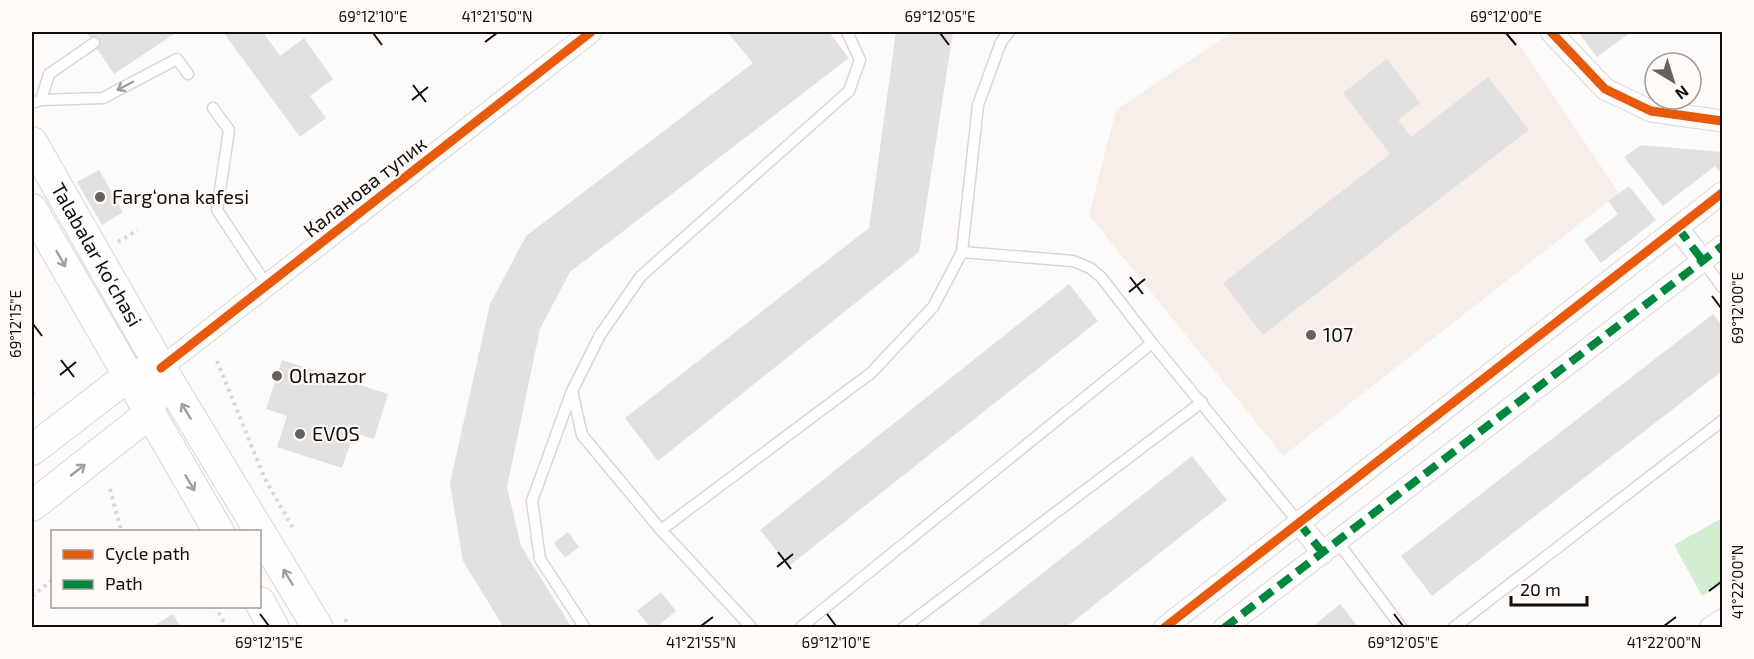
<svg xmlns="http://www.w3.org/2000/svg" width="1754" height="659" font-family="'Exo 2',sans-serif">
<rect width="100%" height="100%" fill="#fdfbf9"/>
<path fill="#f8eee9" d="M1232,32H1511L1619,193L1283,456L1089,215L1116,110Z"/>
<path fill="#d1efd0" d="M1722,518V585L1702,596L1674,545Z"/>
<path fill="#e3e0e0" d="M86,32H177L114,74Z
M223,32H263L280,56L304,38L333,79L310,96L326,118L300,137Z
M727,32H829L849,58L570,272L540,329L507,487L521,546L572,628H504L463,561L450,483L490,304L526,236L753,63Z
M896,32H953L919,252L658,461L625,418L869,228Z
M1578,32H1631L1597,57Z
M1387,59L1420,103L1398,120L1411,137L1488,77L1529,130L1263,335L1223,283L1390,154L1343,93Z
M1641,145L1722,152V169L1719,171L1715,166L1663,206L1624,157Z
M99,170L123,212L102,225L77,182Z
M1629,186L1656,220L1601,263L1584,240L1618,214L1608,201Z
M1069,284L1098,321L789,566L760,530Z
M1713,314L1722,326V371L1432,596L1401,556Z
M282,360L388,394L374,439L354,433L342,468L277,447L287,416L266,409Z
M1192,456L1227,500L1065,628H982L979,623Z
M568,532L579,547L565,558L554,543Z
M661,592L676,611L655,628H651L637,611Z
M1340,604L1359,628H1311Z
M173,614L181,628H150Z"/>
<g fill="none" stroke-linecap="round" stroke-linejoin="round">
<g stroke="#dbd6d4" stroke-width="13">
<path id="service" d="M41,100L49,74L94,43
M32,103L41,100L103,98L177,59L188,74
M213,108L229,130L217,210L268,287
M962,252L1073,261L1090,268L1101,277L1152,343
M1703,261L1722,287
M572,391L532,501L540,559L585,628
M661,530L871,373L933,307L962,252L978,105L1001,42L1009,32
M1337,541L1402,628
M752,628L661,530L582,435L572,391L600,335L641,276L849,91L860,60L847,32
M800,628L1152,343L1299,523
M903,628L1202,402
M1453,628L1722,421"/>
</g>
<g stroke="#dbd6d4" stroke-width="23">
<path id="minor" d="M1551,32L1605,89L1651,111L1722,121
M1678,228L1703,261
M161,368L591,32
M1299,523L1323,553
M1164,628L1722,193
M1224,628L1722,246
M1710,628L1722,620"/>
</g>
<g stroke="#dbd6d4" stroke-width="32">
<g id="secondary">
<path id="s1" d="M32,142L161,368L318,628"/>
<path d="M32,209L219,532"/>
<path d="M32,450L127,377L147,372"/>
<path d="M32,506L149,414L154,396"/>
<path d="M260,602L274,628"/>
</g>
</g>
<path stroke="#d9d8d8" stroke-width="4" stroke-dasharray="3 4.5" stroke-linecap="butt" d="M118,242L138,230
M217,361L265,479L294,530
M32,394L36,390
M110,489L121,530
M118,532H138
M32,596L52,580
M215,606L227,628
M345,619L350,628"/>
<use href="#service" stroke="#fffefe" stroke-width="10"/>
<use href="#minor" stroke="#fffefe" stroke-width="21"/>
<use href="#secondary" stroke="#fffefe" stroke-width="30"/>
<path stroke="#00873e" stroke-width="8" stroke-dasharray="15 8" stroke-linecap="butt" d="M1678,228L1703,261
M1299,523L1323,553
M1224,628L1722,246"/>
<g stroke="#fefaf8" stroke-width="13">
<path id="cycleway" d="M1551,32L1605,89L1651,111L1722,121
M161,368L591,32
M1164,628L1722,193"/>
</g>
<use href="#cycleway" stroke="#e8590c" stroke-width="9"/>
</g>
<defs><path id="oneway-shaft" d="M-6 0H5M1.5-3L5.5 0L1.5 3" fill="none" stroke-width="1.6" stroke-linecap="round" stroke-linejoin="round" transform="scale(1.5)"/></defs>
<g stroke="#a19e9d">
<use href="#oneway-shaft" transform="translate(125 86) rotate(152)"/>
<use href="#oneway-shaft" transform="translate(61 259) rotate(60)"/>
<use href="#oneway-shaft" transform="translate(186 411) rotate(-121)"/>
<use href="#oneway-shaft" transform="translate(78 470) rotate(-38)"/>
<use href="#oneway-shaft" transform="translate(190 483) rotate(59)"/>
<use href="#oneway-shaft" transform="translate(288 577) rotate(-121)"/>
</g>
<path fill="none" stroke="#140d0b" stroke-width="2" d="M373,33L382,45M940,33L949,45M1506,33L1516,45M485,42L497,33M413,85L426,102M412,100L428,87M1130,277L1143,294M1129,292L1145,279M1712,296L1721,308M33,324L42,336M61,360L74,377M60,375L76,362M778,552L791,569M777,567L793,554M1709,591L1721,582M260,614L269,626M827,614L836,626M1394,614L1403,626M701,626L713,617M1664,626L1676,617"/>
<g fill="#66605e" stroke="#fefaf8" stroke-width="2">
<circle cx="100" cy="197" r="6"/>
<circle cx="1311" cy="335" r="6"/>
<circle cx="277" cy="376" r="6"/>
<circle cx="300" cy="434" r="6"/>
</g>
<g text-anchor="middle" stroke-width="4.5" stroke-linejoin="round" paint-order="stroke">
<g font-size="20" fill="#140d0b" stroke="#fefaf8">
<text transform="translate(365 187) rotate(-38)" y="7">Каланова тупик</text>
<text dy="7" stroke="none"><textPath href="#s1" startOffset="130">Talabalar ko'chasi</textPath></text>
</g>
<g font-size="20" fill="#140d0b" stroke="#fefaf8" text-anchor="start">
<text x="112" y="204">Farg‘ona kafesi</text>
<text x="1323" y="342">107</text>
<text x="289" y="383">Olmazor</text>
<text x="312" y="441">EVOS</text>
</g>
</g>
<rect width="1754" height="659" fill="none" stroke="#fefaf8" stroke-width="66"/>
<rect x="51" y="530" width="210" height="78" fill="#fefaf8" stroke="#a09b99" stroke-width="1.5"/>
<rect x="63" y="550" width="30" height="9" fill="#e8590c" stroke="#a09b99" stroke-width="1.5"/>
<text x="105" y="560" font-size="18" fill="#140d0b">Cycle path</text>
<rect x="63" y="580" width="30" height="9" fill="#00873e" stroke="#a09b99" stroke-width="1.5"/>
<text x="105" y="590" font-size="18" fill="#140d0b">Path</text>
<g transform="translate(1673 81) rotate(142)"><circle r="28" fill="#fefaf8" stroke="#a09b99" stroke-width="1.5"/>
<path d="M0-4.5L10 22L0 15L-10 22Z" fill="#66605e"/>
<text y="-9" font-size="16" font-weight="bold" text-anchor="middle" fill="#140d0b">N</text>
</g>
<path d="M1511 596v9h76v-9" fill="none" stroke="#140d0b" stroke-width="3"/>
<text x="1520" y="596" font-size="18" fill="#140d0b" stroke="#fefaf8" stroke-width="4.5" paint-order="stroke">20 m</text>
<rect x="33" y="33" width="1688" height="593" fill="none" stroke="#140d0b" stroke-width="2"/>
<g font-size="15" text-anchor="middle" fill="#140d0b">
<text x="373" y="22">69°12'10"E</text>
<text x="497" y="22">41°21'50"N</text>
<text x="940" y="22">69°12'05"E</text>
<text x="1506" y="22">69°12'00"E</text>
<text transform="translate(1738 308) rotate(-90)" y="5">69°12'00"E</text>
<text transform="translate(16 324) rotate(-90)" y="5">69°12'15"E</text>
<text transform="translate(1738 582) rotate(-90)" y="5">41°22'00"N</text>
<text x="269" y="648">69°12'15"E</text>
<text x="701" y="648">41°21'55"N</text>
<text x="836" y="648">69°12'10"E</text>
<text x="1403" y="648">69°12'05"E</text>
<text x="1664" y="648">41°22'00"N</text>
</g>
</svg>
